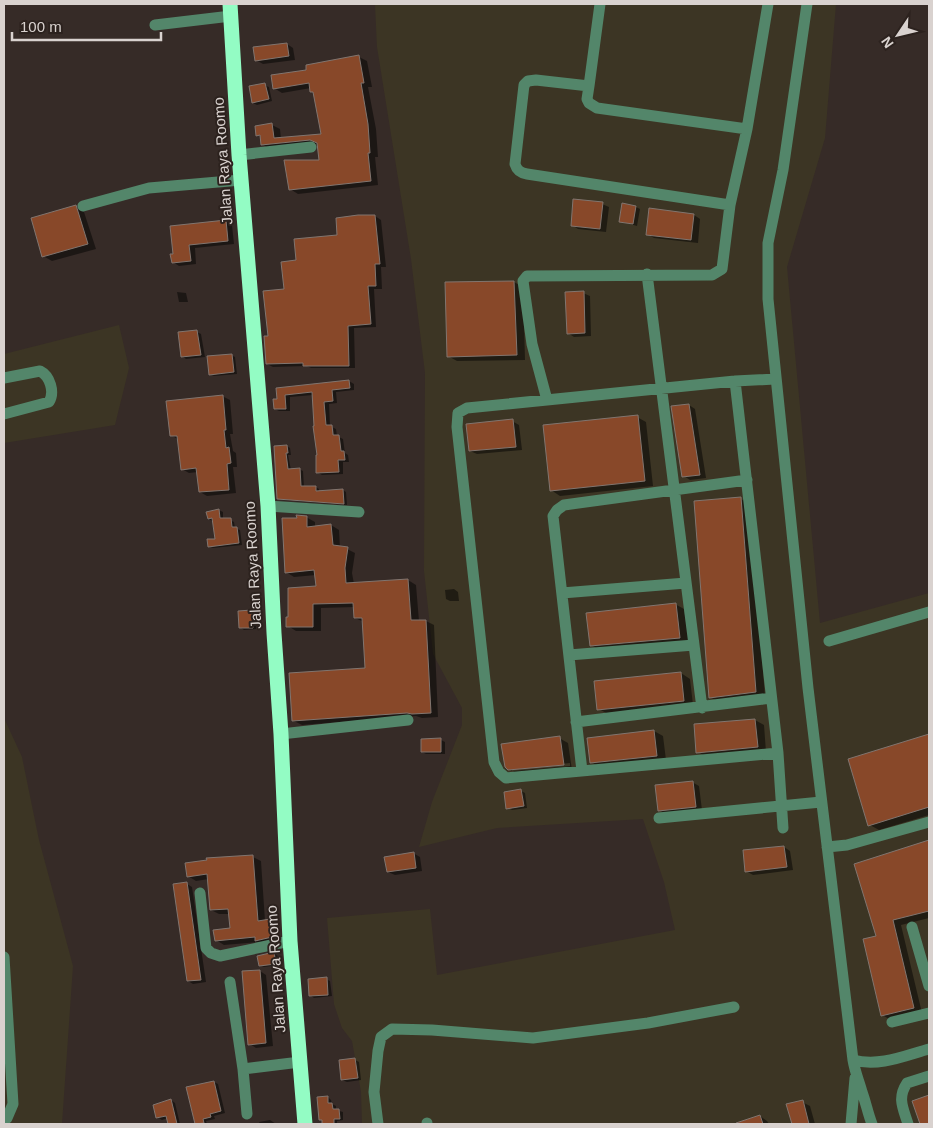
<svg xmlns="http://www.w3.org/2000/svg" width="933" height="1128" font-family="Arial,sans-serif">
<rect width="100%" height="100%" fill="#362b27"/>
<path fill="#3c3524" d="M375,4H836L825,138L787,267L820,623L929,593V1124H362L361,1092L352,1041L342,1028L334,1004L327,918L430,909L437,975L675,930L664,882L643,819L497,828L419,847L432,802L462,725V708L433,654L424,571L425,373L411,259L377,47Z
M119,325L129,368L115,425L4,443V354Z
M4,718L22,757L39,840L73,966L62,1124H4Z"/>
<path fill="#0007" fill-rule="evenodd" d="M287,44L293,48L295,60L263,64L256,60Z
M359,57L367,61L372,87H368L376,129L378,157H375L378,185L298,194L290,189L320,161L319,144L270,149L262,144V137L258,135L272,125L280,129L281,139L323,135L315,93L312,91L311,88L282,93L274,88L308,71Z
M264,85L269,87L272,101L257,105L253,103Z
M602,204L609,207L606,232L578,229L572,225Z
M76,207L84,212L96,249L52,261L43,256Z
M636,207L640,209L637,226L620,221Z
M650,210L694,215L700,219L698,243L654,238L647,234Z
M375,216L381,220L386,267H381L382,289H374L376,327L354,328L355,368H311L307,366L273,367L267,364L269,337L297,262Z
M226,221L232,225L234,244L195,248L196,264L179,266L173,262L174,255L171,227Z
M514,282L523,287L525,360L457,361L448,356Z
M177,292L186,293L188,302H179Z
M583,293L590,296L591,336L574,337L568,333Z
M197,332L201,334L205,357L186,359L182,356Z
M231,355L235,357L237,374L214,376L210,374Z
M349,381L354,384V390L336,392L337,403L329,404L330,426L336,429L337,436L343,439L345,453L348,455L349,462H343V474L322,475L317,472L318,456L313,395L290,397V411H279L275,409L279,400L277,389ZM331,427H333L335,441Z
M222,396L230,400L233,434H230L233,451L236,453L237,467H233L236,493L207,496L200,492L198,472L189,473L182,469L179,440L171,435Z
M689,405L695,409L706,478L690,480L684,476Z
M637,417L646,422L653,486L560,496L551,490Z
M512,421L519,425L522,450L477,454L470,451Z
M287,446L290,448L291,455H288L291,470L299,469L303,471L304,487H316L319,489V492L343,490L346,492L347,505L281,500L278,498Z
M741,499L750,504L765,697L719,702L710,697Z
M219,510L223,512V520H230L234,522L235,528L240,530L242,545L213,548L209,546L216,540L212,521L209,519L208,513Z
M306,517L315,522V527L331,525L339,530L340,548L347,549L355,553L352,573L354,584L408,580L416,585L419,621H426L434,625L438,717L422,718L416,716L302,725L294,721L366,669L364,622L355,618V607L321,608V631H296L288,626L317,587L316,575L294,577L286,572Z
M454,589L458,592L459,601H450L446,599L445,590Z
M675,604L684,609L689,642L600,650L591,645Z
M252,612L256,614V629L244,630L240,627Z
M681,673L690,679L693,705L608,714L599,709Z
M755,720L764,725L766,752L707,757L698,752Z
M654,731L663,736L666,760L600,767L591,762Z
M929,735V815L879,830L870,825L849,759Z
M559,738L568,743L572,770L519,775L513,771L570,766V763L512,769V771L509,769Z
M441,740L445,742V754H426L422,752Z
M692,782L699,786L702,810L666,814L659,810Z
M521,791L525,793L527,808L512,810L508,808Z
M929,841V918L901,925L922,1013L891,1020L882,1015L878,937L856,865Z
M784,847L790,851L793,870L753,875L746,871Z
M413,853L420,857L422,871L395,875L388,872Z
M253,857L261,861L265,921H270L278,925L279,941L264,945L259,942L224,945L216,940L232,930L230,914H219L211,910L209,879L196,881L188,876Z
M187,884L192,887L206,982L193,984L188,981Z
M274,953L278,956L279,965L264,967L260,965Z
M260,971L266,975L273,1046L256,1048L250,1044Z
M326,979L330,981L332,996L314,998L310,995Z
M355,1060L359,1062L361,1080L347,1082L342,1080Z
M214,1082L218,1084L225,1113L214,1116L215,1119L206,1121L207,1124H197Z
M328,1097L331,1100L332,1104L336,1106V1110L343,1112V1120L337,1121V1124H323V1121L320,1119Z
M171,1100L175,1103L180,1124H169L168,1118L162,1120L157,1117Z
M802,1102L810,1106L815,1124H793L788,1105Z
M760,1116L767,1121L769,1124H739Z
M270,1120L276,1124H260L259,1122Z"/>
<path fill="#884829" stroke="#81756f" d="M287,43L289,56L255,61L253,47Z
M359,55L364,83H361L368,124L370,153H368L371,181L289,190L284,160H319L317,143L310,140L261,145L260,135L256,136L255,126L272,123L274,138L321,134L313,92H310L309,83L273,89L271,75L306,70V65Z
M265,83L269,99L252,103L249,86Z
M573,199L603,202L600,229L571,226Z
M622,203L636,206L633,224L619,222Z
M76,205L88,244L42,257L31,218Z
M649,208L694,214L691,240L646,235Z
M358,215H375L380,264H375L376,286H368L371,324L348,326L349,366H303V363L266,364L264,336H268L263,291L284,289L281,262L296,260L294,239L337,235L336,218Z
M226,220L228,241L189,245L191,261L172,263L170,254H173L170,226Z
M514,281L517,355L447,357L445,282Z
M584,291L585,333L567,334L565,292Z
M197,330L201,355L181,357L178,332Z
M232,354L234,372L209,375L207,356Z
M349,380L350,388L332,390L333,401L324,402L326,425H332L333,435H339L341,451H344L345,460H338L339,472L316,473V455H317L313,426H314L312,392L285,395L286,409H274L273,399H277L276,388Z
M223,395L226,430H224L226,448L229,447L231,463L227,464L229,490L199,492L196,468L181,470L177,436H170L166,401Z
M689,404L700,475L682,477L671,406Z
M638,415L645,481L550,491L543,425Z
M513,419L516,447L469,451L466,424Z
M287,445L288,453H286L288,469L300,468L301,486H316V491L343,489L344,504L277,499L274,446Z
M741,497L756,692L709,698L694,501Z
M219,509L220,518H231L232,527H237L239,543L208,547L207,539H215L212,518L208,519L206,512Z
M296,515L307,516V527L331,524L333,545L348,547L345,568L346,583L408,579L411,620H426L431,713L412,714L407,713L292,721L289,673L365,668L362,618H354L353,603L313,604V627H286V617H288V588L316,586L314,570L285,573L282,518H297Z
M676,603L680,638L590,646L586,613Z
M252,610L253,628H239L238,611Z
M681,672L684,701L597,710L594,681Z
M755,719L758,747L696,753L694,724Z
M654,730L657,756L590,763L587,738Z
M929,734V807L868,826L848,759Z
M560,736L564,765L508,770L505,767L501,744Z
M441,738V752H421V739Z
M693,781L696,807L658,811L655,785Z
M521,789L524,806L506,809L504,792Z
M929,840V911L893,920L914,1008L881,1016L863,939L876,936L854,864Z
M784,846L787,867L745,872L743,850Z
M414,852L416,868L387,872L384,857Z
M253,855L258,921L270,919L272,937L255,941V937L215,941L213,930L230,928L228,909L210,910L207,874L187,877L185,863L207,860L206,858Z
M187,882L201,980L187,981L173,884Z
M274,952L276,964L259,966L257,956Z
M260,970L266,1043L248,1045L242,971Z
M327,977L328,995L309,996L308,979Z
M355,1058L358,1078L341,1080L339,1060Z
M214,1081L221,1111L210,1114L211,1117L203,1119L204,1123L195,1124L186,1087Z
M929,1095V1124H920L912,1101Z
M328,1096V1103H332L333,1109H339L340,1119H334V1124H322V1120H319L317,1097Z
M171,1099L177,1124H168L166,1116L156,1118L153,1105Z
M803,1100L809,1124H792L786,1104Z
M760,1115L763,1124H736V1123Z"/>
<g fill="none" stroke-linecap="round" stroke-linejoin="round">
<path stroke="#53866a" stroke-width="11" d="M600,4L589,86L536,80L528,81L524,85L515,164C517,171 521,173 527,174L730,205
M807,4L783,170L768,243V299L808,688L853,1060C855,1072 859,1081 862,1092C866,1103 868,1114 872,1124
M155,25L231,16
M589,86L587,99L589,103L597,108L747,129
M239,155L311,147
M83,206L149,188L241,180
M647,274L702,708
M4,378L40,371C50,376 55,392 49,402L4,414
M775,379L735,381L467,408L458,413L457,427L494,762L499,772L506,778L778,753
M735,381L778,753L783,828
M547,400L532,344L523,281L527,276L712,275L722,269L730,205L747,129L768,4
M268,506L359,512
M562,593L686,583
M829,641L929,612
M569,655L694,645
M576,722L771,698
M281,734L408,720
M582,771L553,516L557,510L564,505L747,480
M659,818L821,802
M827,847L847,845L929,822
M200,893L206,948L211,953L220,956L290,941
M912,927L929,986
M4,957L13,1104L7,1118L4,1121
M230,982L243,1069L247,1114
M892,1022L929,1013
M853,1060C879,1067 904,1056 929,1049
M243,1069L300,1062
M427,1123V1124
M378,1124L374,1092L378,1051L381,1037L392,1029L432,1030L533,1038L648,1023L734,1007
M851,1124L855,1078
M908,1124C903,1108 897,1098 907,1083L929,1076"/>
<path stroke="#93fcc4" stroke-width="15" d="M230,4L239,155L268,506L274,633L281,734L290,941L305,1124"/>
</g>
<g text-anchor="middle" stroke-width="4" stroke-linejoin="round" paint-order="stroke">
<g font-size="15" fill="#d9d2cf" stroke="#2c221e">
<text transform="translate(223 161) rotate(-94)" y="5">Jalan Raya Roomo</text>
<text transform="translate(253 565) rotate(-93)" y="5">Jalan Raya Roomo</text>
<text transform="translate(276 969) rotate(-94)" y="5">Jalan Raya Roomo</text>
</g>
</g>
<rect width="933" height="1128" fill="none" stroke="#d9d2cf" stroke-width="10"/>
<g transform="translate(898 35) rotate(235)" stroke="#2c221e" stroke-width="4" paint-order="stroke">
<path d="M0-4L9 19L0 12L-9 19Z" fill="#d9d2cf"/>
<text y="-8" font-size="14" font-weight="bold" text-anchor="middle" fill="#d9d2cf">N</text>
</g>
<path d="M12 32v8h149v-8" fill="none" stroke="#d9d2cf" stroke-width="2.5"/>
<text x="20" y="32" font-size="15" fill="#d9d2cf" stroke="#2c221e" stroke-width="4" paint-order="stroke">100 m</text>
</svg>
